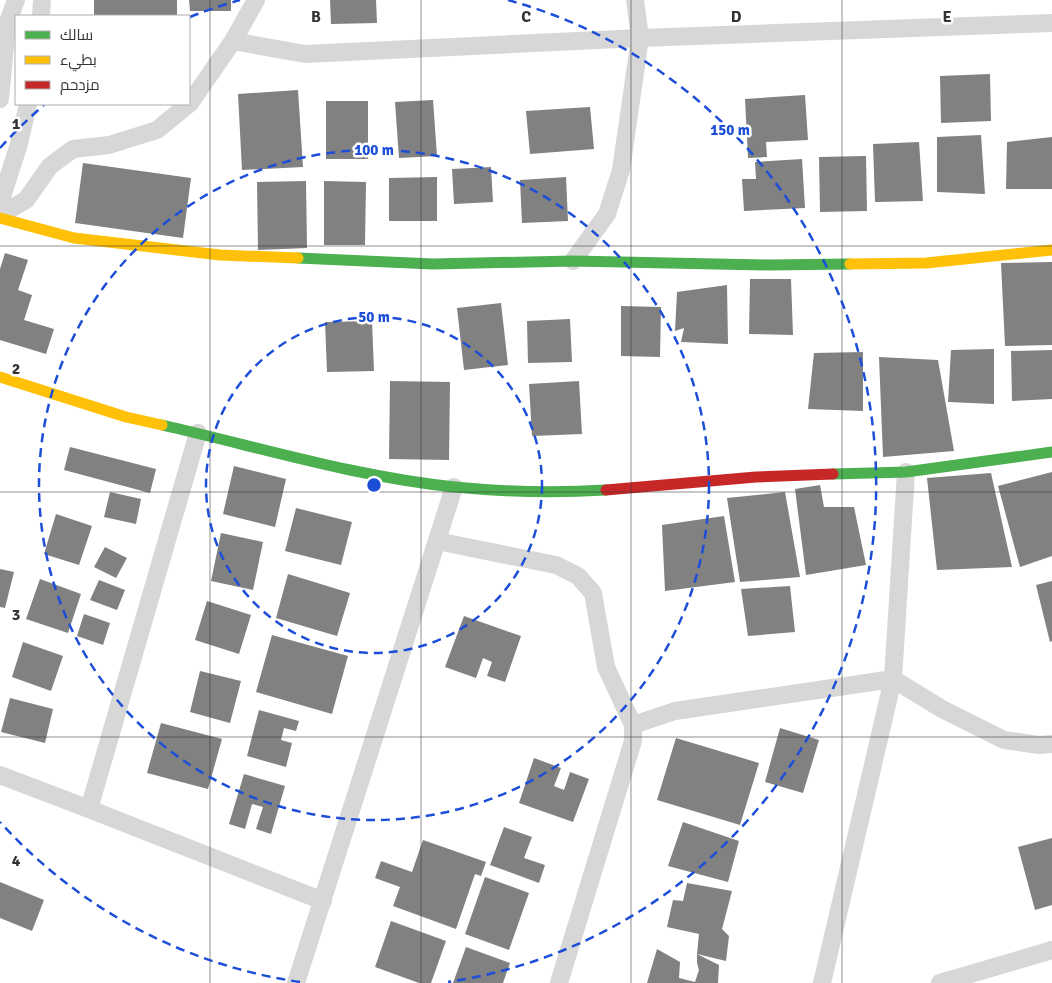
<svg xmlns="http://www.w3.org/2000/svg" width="1052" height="983" font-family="Signika,Cairo,sans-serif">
<rect width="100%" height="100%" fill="#fff"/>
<path fill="#818181" d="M94,0H177V16H94Z
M189,0H231V11H190Z
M330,0H376L377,23L331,24Z
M990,74L991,121L941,123L940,76Z
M298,90L303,167L242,170L238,94Z
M805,95L808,140L766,142L767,157L748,158L745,99Z
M433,100L437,156L399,158L395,102Z
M326,101H368V159H326Z
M590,107L594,149L530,154L526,111Z
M981,135L985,194L937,192V137Z
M1052,137V189H1006L1007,142Z
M919,142L923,201L875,202L873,144Z
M866,156L867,211L820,212L819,157Z
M802,159L805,208L744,211L742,179H756L755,162Z
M83,163L191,178L183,238L75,223Z
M491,167L493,202L454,204L452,169Z
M437,177V221H389V178Z
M566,177L568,221L522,223L520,180Z
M306,181L307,248L258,250L257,182Z
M324,181L366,182L365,245H324Z
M5,253L28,260L18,290L32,295L24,320L54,329L46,354L0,340V269Z
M1052,262V345L1005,346L1001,263Z
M750,279H791L793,335L749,334Z
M727,285L728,344L681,342L684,328L675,331L677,292Z
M501,303L508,365L464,370L457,308Z
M621,306L661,307L660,357L621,356Z
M570,319L572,362L528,363L527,321Z
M372,321L374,371L327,372L325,322Z
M994,349V404L948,402L951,350Z
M1052,350V399L1012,401L1011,351Z
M863,352V411L808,409L814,353Z
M879,357L938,360L954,451L883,457Z
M390,381L450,382L449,460L389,459Z
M579,381L582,434L532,436L529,384Z
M70,447L156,469L150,493L64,470Z
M234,466L286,479L275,527L223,514Z
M1052,472V556L1020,567L998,486Z
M991,473L1012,567L937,570L927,478Z
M820,485L824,507H854L866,565L806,575L795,489Z
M110,492L141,499L136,524L104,517Z
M785,492L800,577L740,582L727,498Z
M296,508L352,522L341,565L285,551Z
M56,514L92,526L79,565L44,554Z
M724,516L735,582L665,591L662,525Z
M221,533L263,542L253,590L211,581Z
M105,547L127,558L116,578L94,567Z
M0,569L14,572L5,608L0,607Z
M288,574L350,593L337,636L276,618Z
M40,579L81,594L68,633L26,619Z
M99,580L125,590L117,610L90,600Z
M1052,581V641L1050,642L1036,585Z
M790,586L795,632L748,636L741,589Z
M207,601L251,615L239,654L195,640Z
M84,614L110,623L103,645L77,636Z
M464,616L521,636L505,682L487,676L492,662L483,658L476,678L445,667Z
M272,635L348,656L332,714L256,692Z
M23,642L63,656L51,691L12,677Z
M200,671L241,681L230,723L190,712Z
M10,698L53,709L45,743L1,732Z
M259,710L299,721L296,731L284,728L281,740L292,743L286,767L247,756Z
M161,723L222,739L208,789L147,773Z
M780,728L819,740L803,793L765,782Z
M676,738L759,763L740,825L657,800Z
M534,758L561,768L554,786L564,790L570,772L589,779L573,822L519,803Z
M244,774L285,786L271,834L256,829L263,807L252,804L245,829L229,824Z
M683,822L739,841L728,882L668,866Z
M504,827L532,837L524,858L545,865L539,883L490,865Z
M1052,838V905L1035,910L1018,847Z
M423,840L486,862L481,876L475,874L456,929L393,906L400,887L375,878L381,861L412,872Z
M485,877L529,893L509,950L465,934Z
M0,882L44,900L32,931L0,918Z
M687,883L732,891L722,929L729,936L726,961L697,954L719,965L718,983H647L657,949L680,962L679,978L695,982L699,970L697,963V954L699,934L667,927L673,900L683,901Z
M391,921L446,941L431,983H419L375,967Z
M466,947L510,963L503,983H453Z"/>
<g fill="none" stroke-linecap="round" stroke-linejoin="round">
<path stroke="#d7d7d7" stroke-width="18" d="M41,16L42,0
M233,41L305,54L640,38L1052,23
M0,99L7,25L16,0
M0,203L19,144L28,104
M0,215L26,200L50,166L73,149L109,145L157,130L190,103L233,41L256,0
M573,261L607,214L621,170L640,38L635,0
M437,541L556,565L578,576L593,593L606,667L633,725
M0,775L89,809L323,901
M89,809L198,433
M296,983L454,487
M559,983L633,741V725L675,711L893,679L942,709L1004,740L1039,745L1052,744
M822,983L893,679L906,472
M940,983L1052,950"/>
<path stroke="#4caf50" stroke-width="11" d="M298,258L433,264L573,261L769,265L850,264
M162,425C259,447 356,477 455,487C505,492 556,493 606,490
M833,474L906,472L1052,452"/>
<path stroke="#ffc107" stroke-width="11" d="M0,218L74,238L220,255L298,258
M850,264L926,263L1052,250
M0,377L126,417L162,425"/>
<path stroke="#c62828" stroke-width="11" d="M606,490L756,477L833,474"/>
</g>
<path fill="none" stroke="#333" stroke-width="1" stroke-opacity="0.55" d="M210,0V983M421,0V983M631,0V983M842,0V983M0,246H1052M0,492H1052M0,737H1052"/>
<g fill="none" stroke="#1d4ed8" stroke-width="2.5" stroke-dasharray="9 6">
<circle cx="374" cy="485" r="168"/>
<circle cx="374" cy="485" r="335"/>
<path d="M300 982A503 503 0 0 1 0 822M0 148A503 503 0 0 1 44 105M190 17A503 503 0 0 1 240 0M508 0A503 503 0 0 1 448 982"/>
</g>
<g font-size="16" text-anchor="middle" font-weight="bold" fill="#333" stroke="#fff" stroke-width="5" stroke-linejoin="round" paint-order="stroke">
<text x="316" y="22">B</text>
<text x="526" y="22">C</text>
<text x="736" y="22">D</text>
<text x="947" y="22">E</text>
<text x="16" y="129">1</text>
<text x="16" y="374">2</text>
<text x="16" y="620">3</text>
<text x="16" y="866">4</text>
</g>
<circle cx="374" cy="485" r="8" fill="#1d4ed8" stroke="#fff" stroke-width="2.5"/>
<g font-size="15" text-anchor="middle" font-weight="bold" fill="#1d4ed8" stroke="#fff" stroke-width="5" stroke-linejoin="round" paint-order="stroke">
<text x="730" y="135">150 m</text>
<text x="374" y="155">100 m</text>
<text x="374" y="322">50 m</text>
</g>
<rect x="15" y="15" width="175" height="90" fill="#ffffff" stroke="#adadad"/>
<rect x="25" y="31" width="25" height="8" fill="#4caf50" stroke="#adadad"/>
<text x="60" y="40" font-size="15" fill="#333333">سالك</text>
<rect x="25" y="56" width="25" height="8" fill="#ffc107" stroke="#adadad"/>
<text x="60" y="65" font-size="15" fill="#333333">بطيء</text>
<rect x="25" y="81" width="25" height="8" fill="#c62828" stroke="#adadad"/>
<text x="60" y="90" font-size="15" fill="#333333">مزدحم</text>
</svg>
